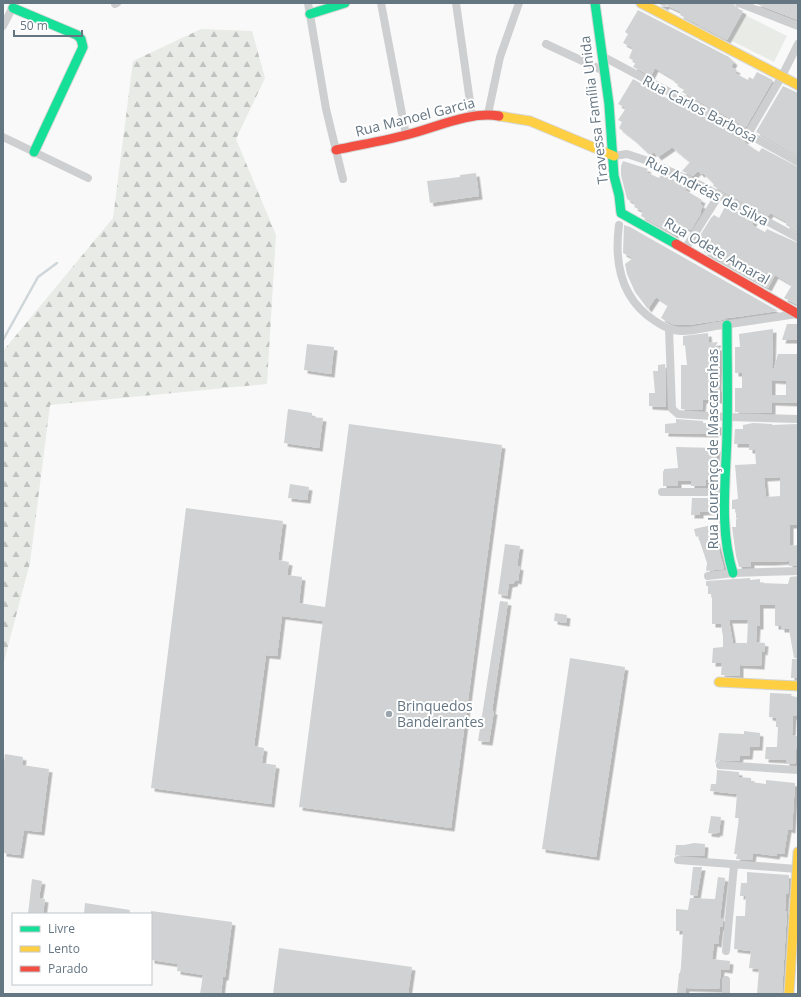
<svg xmlns="http://www.w3.org/2000/svg" width="801" height="997" font-family="'Open Sans',sans-serif">
<defs>
<pattern id="forest-firs" width="22" height="20" patternUnits="userSpaceOnUse"><rect width="22" height="20" fill="#e8ebe6"/><path d="M5 1l3.5 6h-7zM16 11l3.5 6h-7z" fill="#c0c3c0"/></pattern>
<filter id="shadow"><feDropShadow dx="3.5" dy="3.5" stdDeviation="0" flood-color="#0004"/></filter>
</defs>
<rect width="100%" height="100%" fill="#f9f9f9"/>
<path fill="#e8ebe6" d="M745,15L787,36L774,62L732,41Z"/>
<path fill="url(#forest-firs)" d="M201,29L252,31L265,78L236,139L276,235L267,384L50,405L30,563L3,665V351L113,218L133,61Z"/>
<g fill="none" stroke-linecap="round" stroke-linejoin="round">
<path stroke="#ced6d9" stroke-width="2.5" d="M3,340L38,277L57,263"/>
</g>
<path fill="#d0d2d3" fill-rule="evenodd" filter="url(#shadow)" d="M657,3H734L735,7L743,11L727,40L680,15L681,12L666,5L665,7Z
M754,3H798V20Z
M638,10L729,57L734,62L731,67L737,70L735,73L748,80L749,77L753,79L757,72L773,80L746,127L682,92L685,89L674,82L675,80L655,68L651,76L633,67L636,62L629,58L633,48L623,43L628,34L625,32Z
M633,79L675,103V101L746,139L744,142L759,152L762,148L798,167V232L786,225L787,222L770,213L768,216L715,187L713,186L714,184L703,173L701,174L698,171L693,176L682,171L690,162L673,148L674,146L658,157L654,152L650,155L633,139L619,128L622,122L618,120L626,108L618,104Z
M783,86L798,93V156L756,132Z
M623,161L648,169L646,172L659,178L661,174L686,185L685,186L687,187L685,190L702,200L700,204L703,206L700,212L701,213L691,230L681,226L675,235L641,216L643,211L634,207L635,205L633,204V202L627,199L621,175V166Z
M476,173L479,196L430,203L427,181L460,177V175Z
M726,205L754,221L752,225L765,232L767,229L798,243V305L784,298L792,285L775,275L768,288L704,252L708,246L697,240L711,218L714,215L719,218Z
M624,225L630,227L778,311L737,317V316L736,317L727,318L722,320L689,325H675L666,321L661,318L668,305L656,297L648,309L635,292L627,274L625,264L633,258L623,253Z
M787,324H798V340H782Z
M773,329L772,368H774L778,354H798V403L772,402V413L735,412V388H742V373H735V347H740L739,334ZM772,380L786,381V395H772Z
M708,333L709,343L718,342L715,347H720L718,388H720V400H703L702,410L681,409V365H687L685,345L683,346V336Z
M307,344L334,347L331,374L304,370Z
M665,364L666,407L649,406V393H655L653,371H658V365Z
M288,409L312,413V417L323,418L319,448L284,443Z
M676,419L703,421V423L718,424V432H715V434L665,433V424L676,423Z
M753,423L772,424V425L798,424V525H790V546L798,545V566H789V561L772,562H751V567H739L736,556L732,527H736V519L738,518H736V509H732V500L738,499L735,465L756,464L755,450H749V444H734L735,429H743V425ZM780,477V496L766,497L764,478Z
M349,424L502,445L451,828L299,807L323,621L282,616L277,656L266,655L254,746L264,748L262,763L276,765L271,804L151,788L186,508L283,521L278,560L289,562L287,575L302,577L299,603L325,607Z
M676,447L717,448L715,475L709,474L708,480H706V486H691V481H678V486H663V471H664V469L678,468Z
M290,484L309,487L307,500L288,498Z
M692,498H708L709,503H717V511L700,512V515H691Z
M716,524L717,531L714,532L724,569L706,571L707,563L698,536L696,537L694,529Z
M505,544L520,546L517,566L520,567L518,581L515,580L514,583L509,584L507,596L498,594Z
M798,576V626H796L798,640V658H794L789,629H781V626H775V605H760V626H757L756,642L765,643L764,652L762,651L761,666L740,665V676L721,675L722,663H712L713,648L723,647V637L721,624H712V594H708V586H706V581L750,578V580L760,579V583L788,584L790,577ZM729,620H748L747,643H733Z
M500,601L508,602L492,711H494L489,742L478,741Z
M555,613L567,615L566,623L554,621Z
M570,658L625,667L596,857L542,849Z
M792,659H798V678H791Z
M770,693L792,694L791,696L797,697V716H793L792,735L797,736L795,764H786V760L765,759L766,747H777L778,727H776V718L769,717Z
M744,731L760,733L759,747H750L749,756H740L739,761L720,760L715,763L719,733L744,734Z
M5,754L23,757L22,765L49,769L41,832L24,830L20,855L3,853V770Z
M717,770L739,772V777L751,778V782L766,784V780L795,783L792,830L788,829L784,854L777,853L776,856L753,853L752,860L736,859L737,854H734L739,818H735L737,794L710,791L711,784H716Z
M711,816L721,817L719,833L717,832L716,834L708,833Z
M694,843L705,844L704,856L678,855L675,856L676,845H684Z
M693,867H702L697,896L690,895Z
M747,872L789,875L788,894H786L785,911H787L782,993L757,994L759,969L749,968L751,951L734,949L736,916H745L746,896H740L741,883H747Z
M718,877L725,878L720,918H723L722,927H720L718,944L714,943L712,959L730,961L729,970L721,969L719,989L686,988L685,994H677L679,973H680L681,967L683,931H676V909L688,910L690,898L715,899Z
M32,879L42,881L39,898L45,899L43,914H28Z
M85,903L130,910L129,914H84Z
M151,911L232,922L225,977H223L221,994H200L203,975L177,971L178,964L151,960Z
M279,948L412,967L408,994H273Z"/>
<g fill="none" stroke-linecap="round" stroke-linejoin="round">
<g stroke="#d5d6d7" stroke-width="11">
<path id="fast" d="M595,3L609,104L614,176L619,195L621,213L676,244
M13,8L77,35L81,39L83,47L34,152
M310,14L345,3
M727,325C727,361 728,398 727,434C726,481 719,528 733,573"/>
</g>
<g stroke="#d5d6d7" stroke-width="11">
<path id="slow" d="M641,3L798,85
M499,116L530,121L614,156
M719,682L798,686
M789,994L798,852"/>
</g>
<g stroke="#d5d6d7" stroke-width="11">
<path id="jam" d="M336,150C359,145 383,141 406,135C435,128 469,111 499,116
M676,244L798,314"/>
</g>
<path stroke="#cecfd0" stroke-width="8" d="M308,3L326,109L343,179
M381,3L406,135
M456,3L472,116
M739,3L798,26
M115,4L117,3
M3,26L15,3
M546,44L604,71
M602,56L748,134L798,162
M488,114L500,57L519,3
M748,134L782,76L798,44
M3,137L88,178
M614,156L627,154L645,160L700,185L798,238
M619,225C614,263 621,299 655,321C661,325 667,329 674,330C687,333 703,328 716,326C743,322 770,318 797,314
M685,249L719,195
M669,329L672,409L678,414L727,417L798,419
M662,492H725
M708,576L733,573L798,571
M720,765L798,770
M678,860L797,869
M726,951L734,865
M726,980V994"/>
<use href="#fast" stroke="#16e098" stroke-width="9"/>
<use href="#slow" stroke="#ffcf43" stroke-width="9"/>
<use href="#jam" stroke="#f24e42" stroke-width="9"/>
</g>
<circle fill="#99a4ac" stroke="#fff" stroke-width="1.5" cx="389" cy="714" r="4"/>
<g text-anchor="middle" stroke-width="4" stroke-linejoin="round" paint-order="stroke">
<g font-size="14" fill="#657683" stroke="#fff">
<text transform="translate(700 109) rotate(28)" y="5">Rua Carlos Barbosa</text>
<text transform="translate(594 110) rotate(-97)" y="5">Travessa Família Unida</text>
<text transform="translate(415 117) rotate(-14)" y="5">Rua Manoel Garcia</text>
<text transform="translate(707 191) rotate(27)" y="5">Rua Andréas de Silva</text>
<text transform="translate(717 251) rotate(30)" y="5">Rua Odete Amaral</text>
<text transform="translate(713 449) rotate(-90)" y="5">Rua Lourenço de Mascarenhas</text>
</g>
<g font-size="14" fill="#657683" stroke="#fff" text-anchor="start">
<text x="397" y="711">Brinquedos<tspan x="397" dy="16">Bandeirantes</tspan></text>
</g>
</g>
<rect width="801" height="997" fill="none" stroke="#657683" stroke-width="8"/>
<rect x="12" y="913" width="140" height="72" fill="#ffffff" stroke="#c1c8cd"/>
<rect x="20" y="926" width="20" height="6" fill="#16e098" stroke="#c1c8cd"/>
<text x="48" y="933" font-size="12" fill="#657683">Livre</text>
<rect x="20" y="946" width="20" height="6" fill="#ffcf43" stroke="#c1c8cd"/>
<text x="48" y="953" font-size="12" fill="#657683">Lento</text>
<rect x="20" y="966" width="20" height="6" fill="#f24e42" stroke="#c1c8cd"/>
<text x="48" y="973" font-size="12" fill="#657683">Parado</text>
<path d="M14 30v6h68v-6" fill="none" stroke="#657683" stroke-width="2"/>
<text x="20" y="30" font-size="12" fill="#657683" stroke="#ffffff" stroke-width="3" paint-order="stroke">50 m</text>
</svg>
